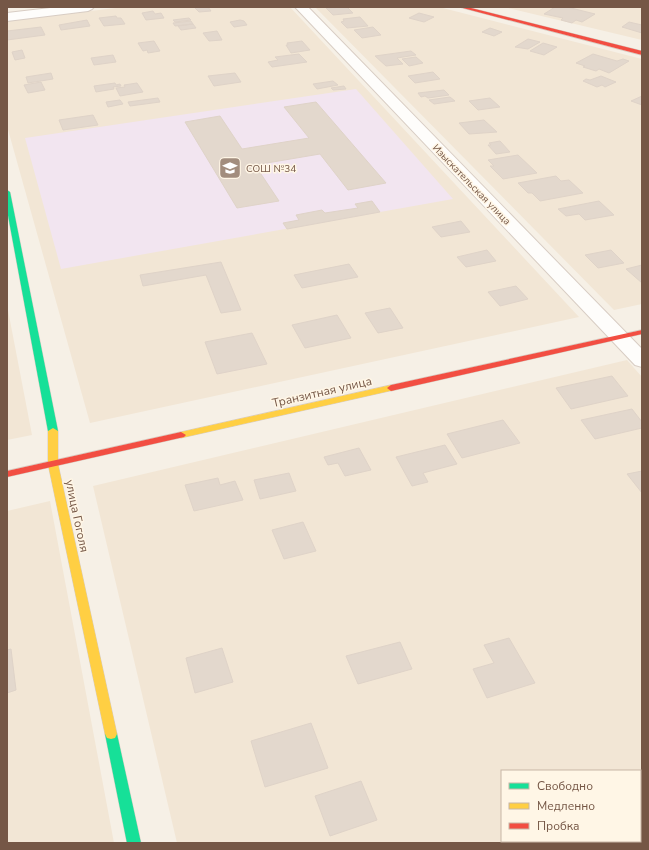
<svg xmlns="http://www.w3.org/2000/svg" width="649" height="850" font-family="'Nunito Sans',sans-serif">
<rect width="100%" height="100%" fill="#f6f0e6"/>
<path fill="#f2e6d5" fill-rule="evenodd" d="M124,7H290L579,317L90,423L7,126V21Z
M315,7H439L642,59V304L614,310Z
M504,7H642V40Z
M7,305L32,435L7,440Z
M627,360L642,377V843H177L93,486ZM502,771H640V841H502Z
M50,501L114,843H7V511Z"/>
<path fill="#f2e5f0" d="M356,89L453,199L61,269L25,138Z"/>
<path fill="#e3d8cd" stroke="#dfd3c8" d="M194,7H208L211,11L199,12Z
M347,7L353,13L333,15L326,8Z
M555,7H567L595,14L582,22L576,20L572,23L561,20L563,18L544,14Z
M153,11L155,14L161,13L164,18L146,20L142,13Z
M419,13L434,17L424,22L409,18Z
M116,16L117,18H121L125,24L104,26L99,18Z
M360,17L368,26L347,28L341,22L344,21L343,19Z
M189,18L191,20L175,22L173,20Z
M87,20L90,26L61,30L59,25Z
M240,20L244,21L247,25L234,27L230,22Z
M191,21L193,24L175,26L173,23Z
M629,22L642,25V33L622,27Z
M193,24L196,28L181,30L178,26Z
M41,27L45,35L7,40V31Z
M373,27L381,35L362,38L354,30Z
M490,28L502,32L494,36L482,32Z
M217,31L222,40L209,41L203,33Z
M528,39L540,42L528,49L515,47Z
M154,41L160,51L148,53L147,50L143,51L138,43Z
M302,41L310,50L291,53L286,45H288L287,43Z
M543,43L557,47L544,55L530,51Z
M22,50L25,58L15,60L12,52Z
M411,51L416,55L397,58L403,64L386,66L375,56Z
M299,54L307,62L272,67L268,62L278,60L275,57Z
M593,54L617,61L623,59L629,61L609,73L599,69L596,71L583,67L585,66L576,63Z
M113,55L116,62L94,65L91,58Z
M416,57L423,63L409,66L402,59Z
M433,72L440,79L415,83L408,76Z
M51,73L53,79L28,83L26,77Z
M235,73L241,82L214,86L208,76Z
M601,76L616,82L605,87L602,85L597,87L583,81L586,79L590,80Z
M333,81L338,85L317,89L313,84Z
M41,82L45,90L28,93L24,85Z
M115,83L116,85L120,84L121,86L113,87L114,89L96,92L94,86Z
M137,83L143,92L120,96L116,88L125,87L124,85Z
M344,86L346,89L333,90L331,88Z
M444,90L449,95L428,98L425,96L421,97L418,93Z
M642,96V105L631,101Z
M450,97L455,101L434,104L429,100Z
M158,98L160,102L130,106L128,102Z
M490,98L500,107L478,110L469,101Z
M120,100L123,104L108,107L106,102Z
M316,102L386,183L348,190L320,154L255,165L279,201L237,208L185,122L220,116L242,149L309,138L284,107Z
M93,115L98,125L63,130L59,120Z
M484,120L497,132L469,134L459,123Z
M500,141L510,152L496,154L488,145H491L489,143Z
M518,155L537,173L503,179L490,166H494L488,160Z
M556,176L561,181L569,180L583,193L540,201L532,193H528L518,183Z
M372,201L380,212L287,229L283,223L299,220L296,215L322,210L325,213L358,208L355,204Z
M599,201L614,215L585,220L579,214L566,216L558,209Z
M461,221L470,232L441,237L432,227Z
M487,250L496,261L466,267L457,257Z
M611,250L624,263L598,268L585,255Z
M221,262L241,310L221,313L206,275L143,286L140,275Z
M349,264L358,277L302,288L294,275Z
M642,265V283L626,269Z
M516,286L528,299L500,306L488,292Z
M390,308L403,328L378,333L365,313Z
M337,315L351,338L305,348L292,325Z
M252,333L267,364L217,374L205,342Z
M612,376L628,396L571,409L556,388Z
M632,409L642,422V428L595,439L581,420Z
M503,420L520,443L462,458L447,434Z
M445,445L457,464L423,473L428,482L412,486L396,457Z
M359,448L371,470L345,476L338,463L328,465L324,457Z
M642,471V493L627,474Z
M289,473L296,491L260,499L254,480Z
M218,478L220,485L235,481L243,500L194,511L185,485Z
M303,522L316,551L284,559L272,530Z
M509,638L535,683L487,698L473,669L494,663L484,645Z
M400,642L412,669L358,684L346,656Z
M222,648L233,682L195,693L186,658Z
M11,649L16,690L7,693V650Z
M311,723L328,768L265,787L251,741Z
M361,781L377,820L330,836L315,796Z"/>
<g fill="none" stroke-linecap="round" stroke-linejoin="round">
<g stroke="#d8cdc4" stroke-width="2">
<path id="street" d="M59,7H94L92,9L88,11L7,21V13Z
M295,7H308L642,349V367L635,365Z"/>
</g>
<g stroke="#d7ccc2" stroke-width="1">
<path id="fast" d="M7,190L10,192L58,431L53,434L48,431L7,210Z
M111,729L115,730L117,734L141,843H127L105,734L107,730Z"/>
</g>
<g stroke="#d7ccc2" stroke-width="1">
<path id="slow" d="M391,385L394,386L395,388L394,390L181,438L176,435L181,432Z
M53,428L58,431V464L117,734L115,738L111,739L107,738L105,734L48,464V431Z"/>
</g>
<g stroke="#d7ccc2" stroke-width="1">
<path id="jam" d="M459,7H467L642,51V55Z
M642,330V334L391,391L387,388L391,385Z
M181,432L186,435L184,437L7,477V471Z"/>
</g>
<use href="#street" fill="#fefdfb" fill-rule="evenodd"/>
<use href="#fast" fill="#16e098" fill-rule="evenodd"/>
<use href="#slow" fill="#ffcf43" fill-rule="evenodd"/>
<use href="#jam" fill="#f24e42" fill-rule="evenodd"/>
</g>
<defs>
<g id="school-square" transform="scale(1.15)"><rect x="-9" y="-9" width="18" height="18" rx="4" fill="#a28d7e" stroke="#fff6e6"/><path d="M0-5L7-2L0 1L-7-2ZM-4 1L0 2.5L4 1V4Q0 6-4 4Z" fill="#fff"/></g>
</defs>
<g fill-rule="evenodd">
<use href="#school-square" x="230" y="168"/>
</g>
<g text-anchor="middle" stroke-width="3" stroke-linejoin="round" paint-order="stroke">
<g font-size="10" fill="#755746" stroke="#fff6e6" text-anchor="start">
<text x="246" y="172">СОШ №34</text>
</g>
<g font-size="10" fill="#755746" stroke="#fff6e6">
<text transform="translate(472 184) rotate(46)" y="4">Изыскательская улица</text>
</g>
<g font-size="12" fill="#755746" stroke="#fff6e6">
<text transform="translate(322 392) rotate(-13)" y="4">Транзитная улица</text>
<text transform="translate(77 516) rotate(78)" y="4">улица Гоголя</text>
</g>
</g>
<rect width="649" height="850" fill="none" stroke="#755746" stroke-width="16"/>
<rect x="501" y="770" width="140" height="72" fill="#fff6e6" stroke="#c8b6a6"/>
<rect x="509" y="783" width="20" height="6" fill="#16e098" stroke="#c8b6a6"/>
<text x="537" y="790" font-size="12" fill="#755746">Свободно</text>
<rect x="509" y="803" width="20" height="6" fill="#ffcf43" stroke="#c8b6a6"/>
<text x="537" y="810" font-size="12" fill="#755746">Медленно</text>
<rect x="509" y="823" width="20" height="6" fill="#f24e42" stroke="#c8b6a6"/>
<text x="537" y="830" font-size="12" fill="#755746">Пробка</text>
</svg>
